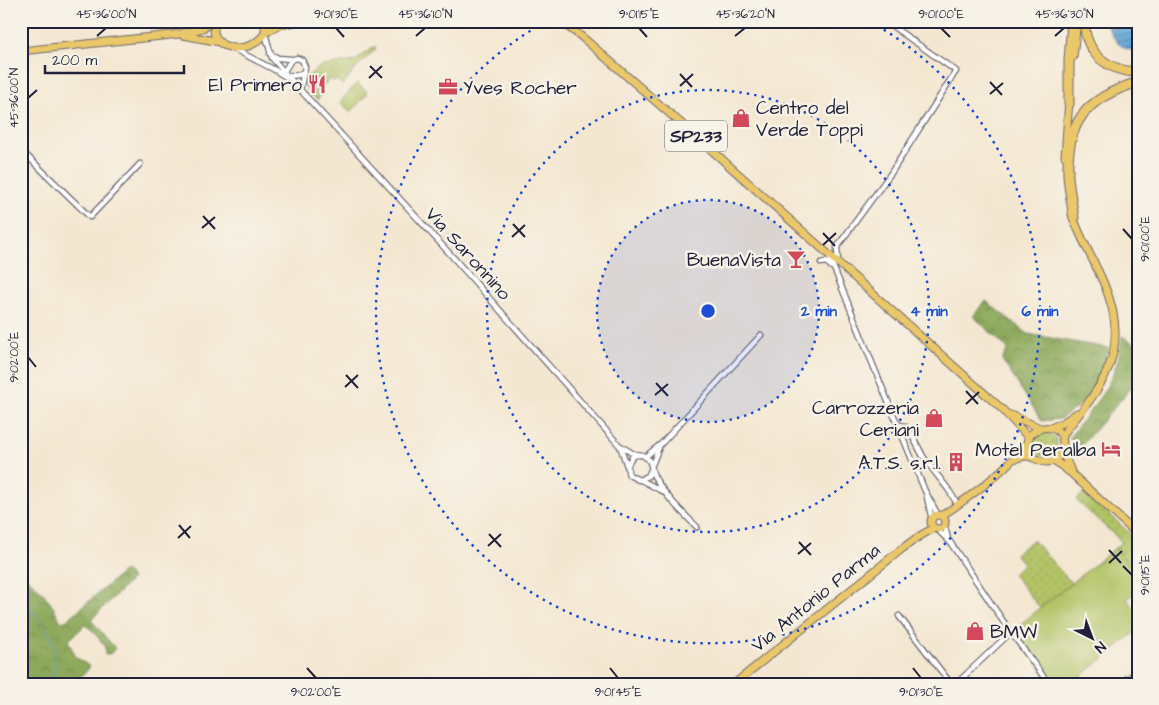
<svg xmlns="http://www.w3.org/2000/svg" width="1159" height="705" font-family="'Architects Daughter',sans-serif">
<defs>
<pattern id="grass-dots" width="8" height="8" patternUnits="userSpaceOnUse" patternTransform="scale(1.25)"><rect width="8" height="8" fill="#b2c366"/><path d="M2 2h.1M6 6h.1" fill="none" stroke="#99a759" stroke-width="1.8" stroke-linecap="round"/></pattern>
<pattern id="forest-crowns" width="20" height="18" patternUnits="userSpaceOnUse" patternTransform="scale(1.25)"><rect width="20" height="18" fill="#8da95b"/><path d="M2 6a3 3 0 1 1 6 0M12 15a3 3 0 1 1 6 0" fill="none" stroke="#73894c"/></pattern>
<pattern id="water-rules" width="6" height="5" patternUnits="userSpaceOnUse" patternTransform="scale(1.25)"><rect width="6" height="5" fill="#62a4d6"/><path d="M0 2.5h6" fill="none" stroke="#5085af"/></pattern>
</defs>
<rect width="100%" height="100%" fill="#f7f3e8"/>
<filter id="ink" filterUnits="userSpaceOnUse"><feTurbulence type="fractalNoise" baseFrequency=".02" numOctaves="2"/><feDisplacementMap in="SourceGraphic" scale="10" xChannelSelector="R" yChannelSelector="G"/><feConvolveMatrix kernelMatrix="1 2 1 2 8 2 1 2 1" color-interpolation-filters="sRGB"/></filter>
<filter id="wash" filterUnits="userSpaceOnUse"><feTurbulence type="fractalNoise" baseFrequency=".0096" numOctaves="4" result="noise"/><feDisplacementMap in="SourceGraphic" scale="20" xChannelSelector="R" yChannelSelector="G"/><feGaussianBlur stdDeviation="1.12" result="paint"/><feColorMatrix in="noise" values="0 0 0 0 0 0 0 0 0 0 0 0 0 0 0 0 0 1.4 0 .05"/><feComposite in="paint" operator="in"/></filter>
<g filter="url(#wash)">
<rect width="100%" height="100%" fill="#f4e7d1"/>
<path fill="url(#grass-dots)" stroke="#6a7250" d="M375,46V50L359,65L342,85L337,80L334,81L330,79L316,93L320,97L317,100L305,86V78L321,66L355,61Z
M1033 444a12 12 0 1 1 24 0a12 12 0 1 1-24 0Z
M1085,492L1138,541V575L1115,548L1122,542L1076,500Z
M1033,540L1072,584L1041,609L1013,574L1024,564L1015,554Z"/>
<path fill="url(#forest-crowns)" stroke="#58664b" d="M986,301L1028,334L1108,348L1104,368L1093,389L1080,405L1060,419L1042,421L1002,360L1008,349L973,316Z
M1122,336L1138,346V380L1080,447L1069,438C1096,402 1117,384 1122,336Z
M124,571L129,574L132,579L91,620L115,648L111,653L105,655V646L92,630L85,625L68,641L76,657L90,667L74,684H25L21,679V574C39,585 53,604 61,622L67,620Z"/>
<path fill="#b2c366" stroke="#6a7250" d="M357,83L368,93L351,112L340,102Z
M1115,548L1138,575V590L1127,599L1138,614V630L1072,684H1053L1013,630Z"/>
<path fill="url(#water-rules)" stroke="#426388" d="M1105,21H1138V51C1118,50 1113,37 1105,21Z"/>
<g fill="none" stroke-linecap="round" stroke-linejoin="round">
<path stroke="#62a4d6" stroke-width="1" d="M21,599C39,619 55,632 55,660C55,668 52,676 53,684"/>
</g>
</g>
<g filter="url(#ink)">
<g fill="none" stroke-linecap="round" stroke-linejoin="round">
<g stroke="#6c6770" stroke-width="7">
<path id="street" d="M265,33L272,58L294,83L451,255L619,445L632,453L639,455
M234,49L275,70L289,79
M270,54L278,58L291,59
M283,73L291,60L297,58L302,60L305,67L300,90
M288,76L299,75L303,72
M21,150L90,217L140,164
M829,256L873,365L925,491L938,515
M821,263L826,262L832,267
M838,263L837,247L891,173L956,71L885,21
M898,424L908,428L924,458L948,489L958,505
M620,446L627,466
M645,457L661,444L761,335
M652,465L659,447
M651,470L648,476L639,480L629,475C624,462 635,448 647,458C652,462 651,470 654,476C665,496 681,511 697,527
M641,480L662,491
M927,497L932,520
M944,523L948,539
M936,528L950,542L1007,627L1049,684
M899,616L951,684
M956,684L1011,632
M1118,684L1138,672"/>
</g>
<g stroke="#6c6770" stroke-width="9">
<path id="primary" d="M216,21C204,50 249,58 265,33V21
M560,21L582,37L707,146L1002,409L1029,438
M265,33L279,25L300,21
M183,35L220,42
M21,51L180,34L203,28L215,21
M1073,57L1077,21
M1065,156L1069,100
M1011,415L1040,428
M1051,428L1064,422L1077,413
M1062,439L1064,433C1104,384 1132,350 1104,284C1094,260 1080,238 1072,214
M1062,451L1071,471
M1014,459C1018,458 1022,456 1026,456C1035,456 1042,465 1052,461C1058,458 1062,452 1063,445C1064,413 1009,430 1033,458
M1054,460L1072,474L1138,535
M931 522a7 7 0 1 1 14 0a7 7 0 1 1-14 0Z
M941,516C972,496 1004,472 1027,443
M734,684L903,548L918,537L934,528"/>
</g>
<g stroke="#6c6770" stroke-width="11">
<path id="highway" d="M1084,21C1085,27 1085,35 1088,41C1095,61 1117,72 1138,72
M1069,104V60L1072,21
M1074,218C1072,204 1069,190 1068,176C1066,120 1087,98 1138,82"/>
</g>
<use href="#street" stroke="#fff" stroke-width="4.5"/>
<use href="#primary" stroke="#eac769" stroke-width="7"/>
<use href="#highway" stroke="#eac769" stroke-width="9"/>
</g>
</g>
<path fill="none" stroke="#22223b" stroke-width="2" d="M336,28L344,37M639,28L647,37M941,28L950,37M97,36L106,28M416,36L425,28M735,36L745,28M1055,36L1064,28M370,66L382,78M680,74L692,87M369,78L382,66M990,82L1002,95M680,86L693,74M990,94L1003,83M28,98L37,90M203,216L215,229M513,224L525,237M202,228L215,217M1123,229L1132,239M823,233L835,246M512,237L525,225M823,245L836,233M28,357L36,367M346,375L358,388M656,383L668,396M345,387L358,375M966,391L978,404M655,395L668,384M966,404L979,392M179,525L190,538M489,534L501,547M178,538L191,526M799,542L811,555M488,546L501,534M1109,550L1121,563M798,554L811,543M1109,563L1122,551M1123,566L1132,575M307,668L316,678M610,668L618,678M913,668L921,678"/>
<circle cx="708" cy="311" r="111" fill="#1d4ed8" fill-opacity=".12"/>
<g fill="none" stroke="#1d4ed8" stroke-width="2.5" stroke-dasharray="2.5 5">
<circle cx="708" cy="311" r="111"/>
<circle cx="708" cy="311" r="221"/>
<path d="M871 22A332 332 0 1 1 545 22"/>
</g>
<defs>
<g id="restaurant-bare" transform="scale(1.5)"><path d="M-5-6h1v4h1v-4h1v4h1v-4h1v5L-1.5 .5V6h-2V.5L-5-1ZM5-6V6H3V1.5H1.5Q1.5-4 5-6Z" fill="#d1495b" stroke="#f7f3e8" stroke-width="2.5" paint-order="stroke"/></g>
<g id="office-bare" transform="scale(1.5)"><path d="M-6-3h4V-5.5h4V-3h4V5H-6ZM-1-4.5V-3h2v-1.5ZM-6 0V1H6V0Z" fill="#d1495b" stroke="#f7f3e8" stroke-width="2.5" paint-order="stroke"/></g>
<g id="shop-bare" transform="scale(1.5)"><path d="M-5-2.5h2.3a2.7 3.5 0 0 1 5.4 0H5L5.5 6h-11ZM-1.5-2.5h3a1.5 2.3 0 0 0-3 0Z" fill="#d1495b" stroke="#f7f3e8" stroke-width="2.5" paint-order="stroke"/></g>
<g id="bar-bare" transform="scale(1.5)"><path d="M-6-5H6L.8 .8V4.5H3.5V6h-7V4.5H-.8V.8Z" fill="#d1495b" stroke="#f7f3e8" stroke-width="2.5" paint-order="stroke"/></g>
<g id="hotel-bare" transform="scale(1.5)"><path d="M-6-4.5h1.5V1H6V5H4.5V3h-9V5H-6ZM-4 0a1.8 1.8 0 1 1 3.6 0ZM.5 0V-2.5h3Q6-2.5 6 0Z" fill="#d1495b" stroke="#f7f3e8" stroke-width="2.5" paint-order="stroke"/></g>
<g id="building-bare" transform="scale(1.5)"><path d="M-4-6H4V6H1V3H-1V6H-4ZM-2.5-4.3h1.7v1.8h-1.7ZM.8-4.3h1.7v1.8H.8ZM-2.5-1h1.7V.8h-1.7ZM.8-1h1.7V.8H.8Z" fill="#d1495b" stroke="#f7f3e8" stroke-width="2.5" paint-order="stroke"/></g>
</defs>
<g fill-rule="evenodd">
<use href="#restaurant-bare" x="317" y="84"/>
<use href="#office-bare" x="448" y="87"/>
<use href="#shop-bare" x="741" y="118"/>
<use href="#bar-bare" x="796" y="259"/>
<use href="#shop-bare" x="934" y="418"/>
<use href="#hotel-bare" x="1111" y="449"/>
<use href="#building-bare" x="956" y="462"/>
<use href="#shop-bare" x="975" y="631"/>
</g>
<g text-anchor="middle" stroke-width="5" stroke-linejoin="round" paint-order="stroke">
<rect fill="#f7f3e8" stroke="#62616f" stroke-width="1" x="665" y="120.5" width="62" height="31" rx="4"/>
<g font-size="18" font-weight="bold" fill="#22223b">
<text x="696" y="142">SP233</text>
</g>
<g font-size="19" fill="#22223b" stroke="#f7f3e8" text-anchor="end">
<text x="302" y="91">El Primero</text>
<text x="463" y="94" text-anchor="start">Yves Rocher</text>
<text x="756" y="114" text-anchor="start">Centro del<tspan x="756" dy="22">Verde Toppi</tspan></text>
<text x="781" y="266">BuenaVista</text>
<text x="919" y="414">Carrozzeria<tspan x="919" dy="22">Ceriani</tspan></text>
<text x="1096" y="456">Motel Peralba</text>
<text x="941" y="469">A.T.S. s.r.l.</text>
<text x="990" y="638" text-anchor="start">BMW</text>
</g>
<g font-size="19" fill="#22223b" stroke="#f7f3e8">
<text transform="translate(469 253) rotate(48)" y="7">Via Saronnino</text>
<text transform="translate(815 597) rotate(-39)" y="7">Via Antonio Parma</text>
</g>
</g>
<circle cx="708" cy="311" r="8" fill="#1d4ed8" stroke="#f7f3e8" stroke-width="2.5"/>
<g font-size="15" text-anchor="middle" font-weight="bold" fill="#1d4ed8" stroke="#f7f3e8" stroke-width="5" stroke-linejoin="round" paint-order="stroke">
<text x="819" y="316">2 min</text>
<text x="929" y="316">4 min</text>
<text x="1040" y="316">6 min</text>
</g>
<rect width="1159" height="705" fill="none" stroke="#f7f3e8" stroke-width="55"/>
<g transform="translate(1092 638) rotate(138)" stroke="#f7f3e8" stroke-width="4" paint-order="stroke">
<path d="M0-4L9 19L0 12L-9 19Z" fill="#22223b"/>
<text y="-8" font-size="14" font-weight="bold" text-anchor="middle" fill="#22223b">N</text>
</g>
<path d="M45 65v8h139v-8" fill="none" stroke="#22223b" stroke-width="2.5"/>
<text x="52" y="65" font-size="15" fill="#22223b" stroke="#f7f3e8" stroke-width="4" paint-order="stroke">200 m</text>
<rect x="28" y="28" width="1104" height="650" fill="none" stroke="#22223b" stroke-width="2"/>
<g font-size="12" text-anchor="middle" fill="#22223b">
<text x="106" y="18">45°36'00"N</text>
<text x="336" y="18">9°01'30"E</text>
<text x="425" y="18">45°36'10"N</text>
<text x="639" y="18">9°01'15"E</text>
<text x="745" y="18">45°36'20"N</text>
<text x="941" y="18">9°01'00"E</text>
<text x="1064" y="18">45°36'30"N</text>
<text transform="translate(14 98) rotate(-90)" y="4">45°36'00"N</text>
<text transform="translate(1145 239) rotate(-90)" y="4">9°01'00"E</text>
<text transform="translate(14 357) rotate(-90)" y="4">9°02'00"E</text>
<text transform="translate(1145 575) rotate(-90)" y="4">9°01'15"E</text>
<text x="316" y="696">9°02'00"E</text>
<text x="618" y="696">9°01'45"E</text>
<text x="921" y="696">9°01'30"E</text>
</g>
</svg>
